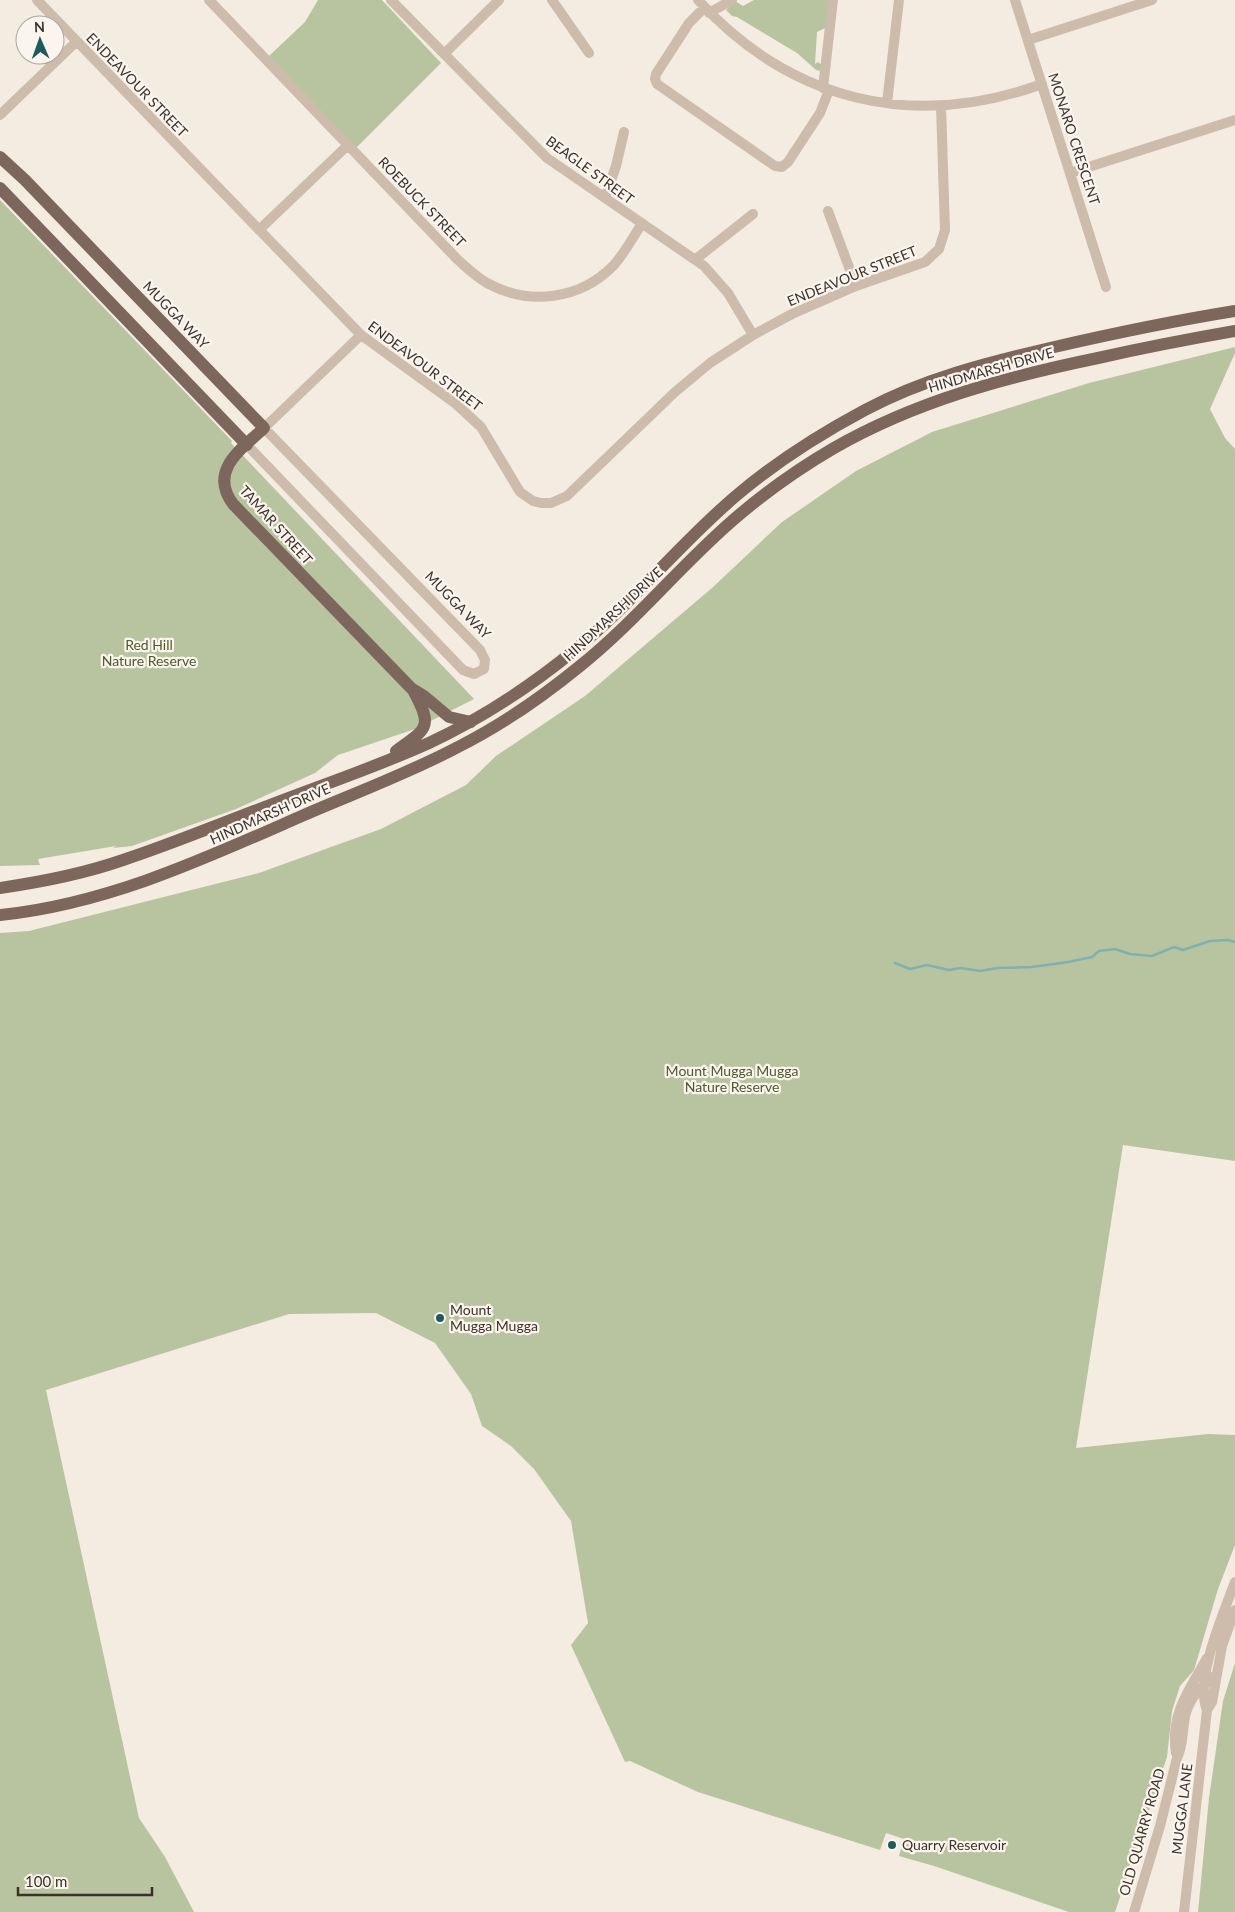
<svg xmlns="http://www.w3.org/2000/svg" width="1235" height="1912" font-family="Lato,sans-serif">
<rect width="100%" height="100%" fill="#f4ebe1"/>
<path fill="#b8c4a0" d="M318,0H382L441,63L356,148L269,56L305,22Z
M754,0H830L827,27L817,32L815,64L818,62L822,65L820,71L816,70L797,53L737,17L732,16L726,10L735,1L743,6Z
M0,200L232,441L231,443L474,699L415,729L338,755L315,773L236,809L132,846L113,848L116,846L38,859L40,865L0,866Z
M1235,347V353L1210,409L1225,438L1235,449V1161L1123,1145L1076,1448L1208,1434L1235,1435V1545L1218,1589L1194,1670L1180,1686L1172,1711L1167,1757L1115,1912H1069L934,1866L899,1856L904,1839L886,1833L880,1850L698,1792L630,1761L625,1762L571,1645L588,1623L571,1521L534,1469L511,1446L482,1426L471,1394L435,1343L376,1313L289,1314L46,1390L139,1818L165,1857L194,1912H0V933L29,931L259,873L381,829L466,785L496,756L585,696L712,588L782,522L856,471L932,432L1089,383Z
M1235,1663V1912H1198L1209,1798L1223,1701Z"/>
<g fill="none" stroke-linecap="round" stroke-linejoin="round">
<path stroke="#7fb0b2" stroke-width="2.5" d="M895,963L910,969L927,965L949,970L961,968L980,971L997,968L1032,967L1068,962L1092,957L1099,951L1115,949L1130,954L1152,956L1174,947L1183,950L1210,941L1228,940L1235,942"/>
<path stroke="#cdbbac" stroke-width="10" d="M37,0L361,335L456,404L481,427L520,492L533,501L541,503H551L567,496L675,392L710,363L753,335L792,314L856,286L925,262L939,249L945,230L941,106
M209,0L457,259C466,267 476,277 487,283C529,306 580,300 614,265C625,252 633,238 642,223
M391,0L547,158L704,266L728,293L753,335
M552,0L589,53
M698,0C790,101 913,131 1042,84
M1015,0L1106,287
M704,8L689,23L656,74L655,79L657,84L775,166L782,167L788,162L820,113L829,90
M709,13L732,0
M1028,40L1152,0
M444,54L499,0
M823,88L833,0
M887,103L899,0
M0,115L76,42
M1070,173L1235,120
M605,198L616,166L624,132
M828,211L856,286
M259,230L348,145
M696,259L753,214
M247,445L463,670L474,674L484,669L485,660L480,650L264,428L361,335
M1207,1710C1194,1680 1224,1612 1235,1582
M1176,1753C1170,1713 1189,1691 1207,1658
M1134,1912L1160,1826L1177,1758C1183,1746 1182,1736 1184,1723C1186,1702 1199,1687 1216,1675
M1184,1912L1207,1710L1212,1702L1222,1646L1235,1610"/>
<path stroke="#7d675c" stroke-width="12" d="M0,157L25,180L264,428C242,449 208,470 233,504L411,688L424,696L449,717L471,722
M0,188L247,445
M396,751C426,729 434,728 414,692
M0,888C41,882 83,874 123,860C169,845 214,826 260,809C316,787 374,768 429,743C482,718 531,686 576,649C634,602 680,543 737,495C776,462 820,434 865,410C923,379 986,363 1050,348C1111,334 1173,321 1235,311
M0,915C108,904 206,858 304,815C355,793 409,773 458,747C502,725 542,697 580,666C635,622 679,567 732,521C763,494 798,469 834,448C916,401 1006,377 1098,358C1143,348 1189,339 1235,331"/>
</g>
<g fill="#1f5a5e" stroke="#fbf5ee" stroke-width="2">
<circle cx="440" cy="1318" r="5"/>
<circle cx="892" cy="1845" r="5"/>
</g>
<g text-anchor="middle" stroke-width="4.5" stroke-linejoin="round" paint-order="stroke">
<g font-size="14" fill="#3b302b" stroke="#fbf5ee">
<text transform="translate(137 85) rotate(46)" y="5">ENDEAVOUR STREET</text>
<text transform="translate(1074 139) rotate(72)" y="5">MONARO CRESCENT</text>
<text transform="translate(590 170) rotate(36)" y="5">BEAGLE STREET</text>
<text transform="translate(422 202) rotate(46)" y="5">ROEBUCK STREET</text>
<text transform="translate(852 276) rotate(-22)" y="5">ENDEAVOUR STREET</text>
<text transform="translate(176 315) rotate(46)" y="5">MUGGA WAY</text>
<text transform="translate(425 366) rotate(37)" y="5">ENDEAVOUR STREET</text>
<text transform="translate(991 370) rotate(-16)" y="5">HINDMARSH DRIVE</text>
<text transform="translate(276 525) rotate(48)" y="5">TAMAR STREET</text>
<text transform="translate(458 605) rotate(46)" y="5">MUGGA WAY</text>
<text transform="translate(613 614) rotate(-43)" y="5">HINDMARSH DRIVE</text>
<text transform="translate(270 814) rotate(-24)" y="5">HINDMARSH DRIVE</text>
<text transform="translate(1182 1809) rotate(-83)" y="5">MUGGA LANE</text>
<text transform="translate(1142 1832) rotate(-74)" y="5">OLD QUARRY ROAD</text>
</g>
<g font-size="14" fill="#4a5a2e" stroke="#fbf5ee">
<text x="149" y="650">Red Hill<tspan x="149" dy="16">Nature Reserve</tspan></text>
<text x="732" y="1076">Mount Mugga Mugga<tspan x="732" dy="16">Nature Reserve</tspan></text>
</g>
<g font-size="14" fill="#3b302b" stroke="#fbf5ee" text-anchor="start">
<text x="450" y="1315">Mount<tspan x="450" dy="16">Mugga Mugga</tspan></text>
<text x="902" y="1850">Quarry Reservoir</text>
</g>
</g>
<g transform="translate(40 40) rotate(358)"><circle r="24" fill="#fbf5ee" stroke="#aea6a0"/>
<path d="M0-4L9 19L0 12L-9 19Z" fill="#1f5a5e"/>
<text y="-8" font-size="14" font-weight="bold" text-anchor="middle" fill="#3b302b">N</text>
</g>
<path d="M18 1887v8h134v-8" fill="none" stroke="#3b302b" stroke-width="2.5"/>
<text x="25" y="1887" font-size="15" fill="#3b302b" stroke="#fbf5ee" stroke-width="4" paint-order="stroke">100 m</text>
</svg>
